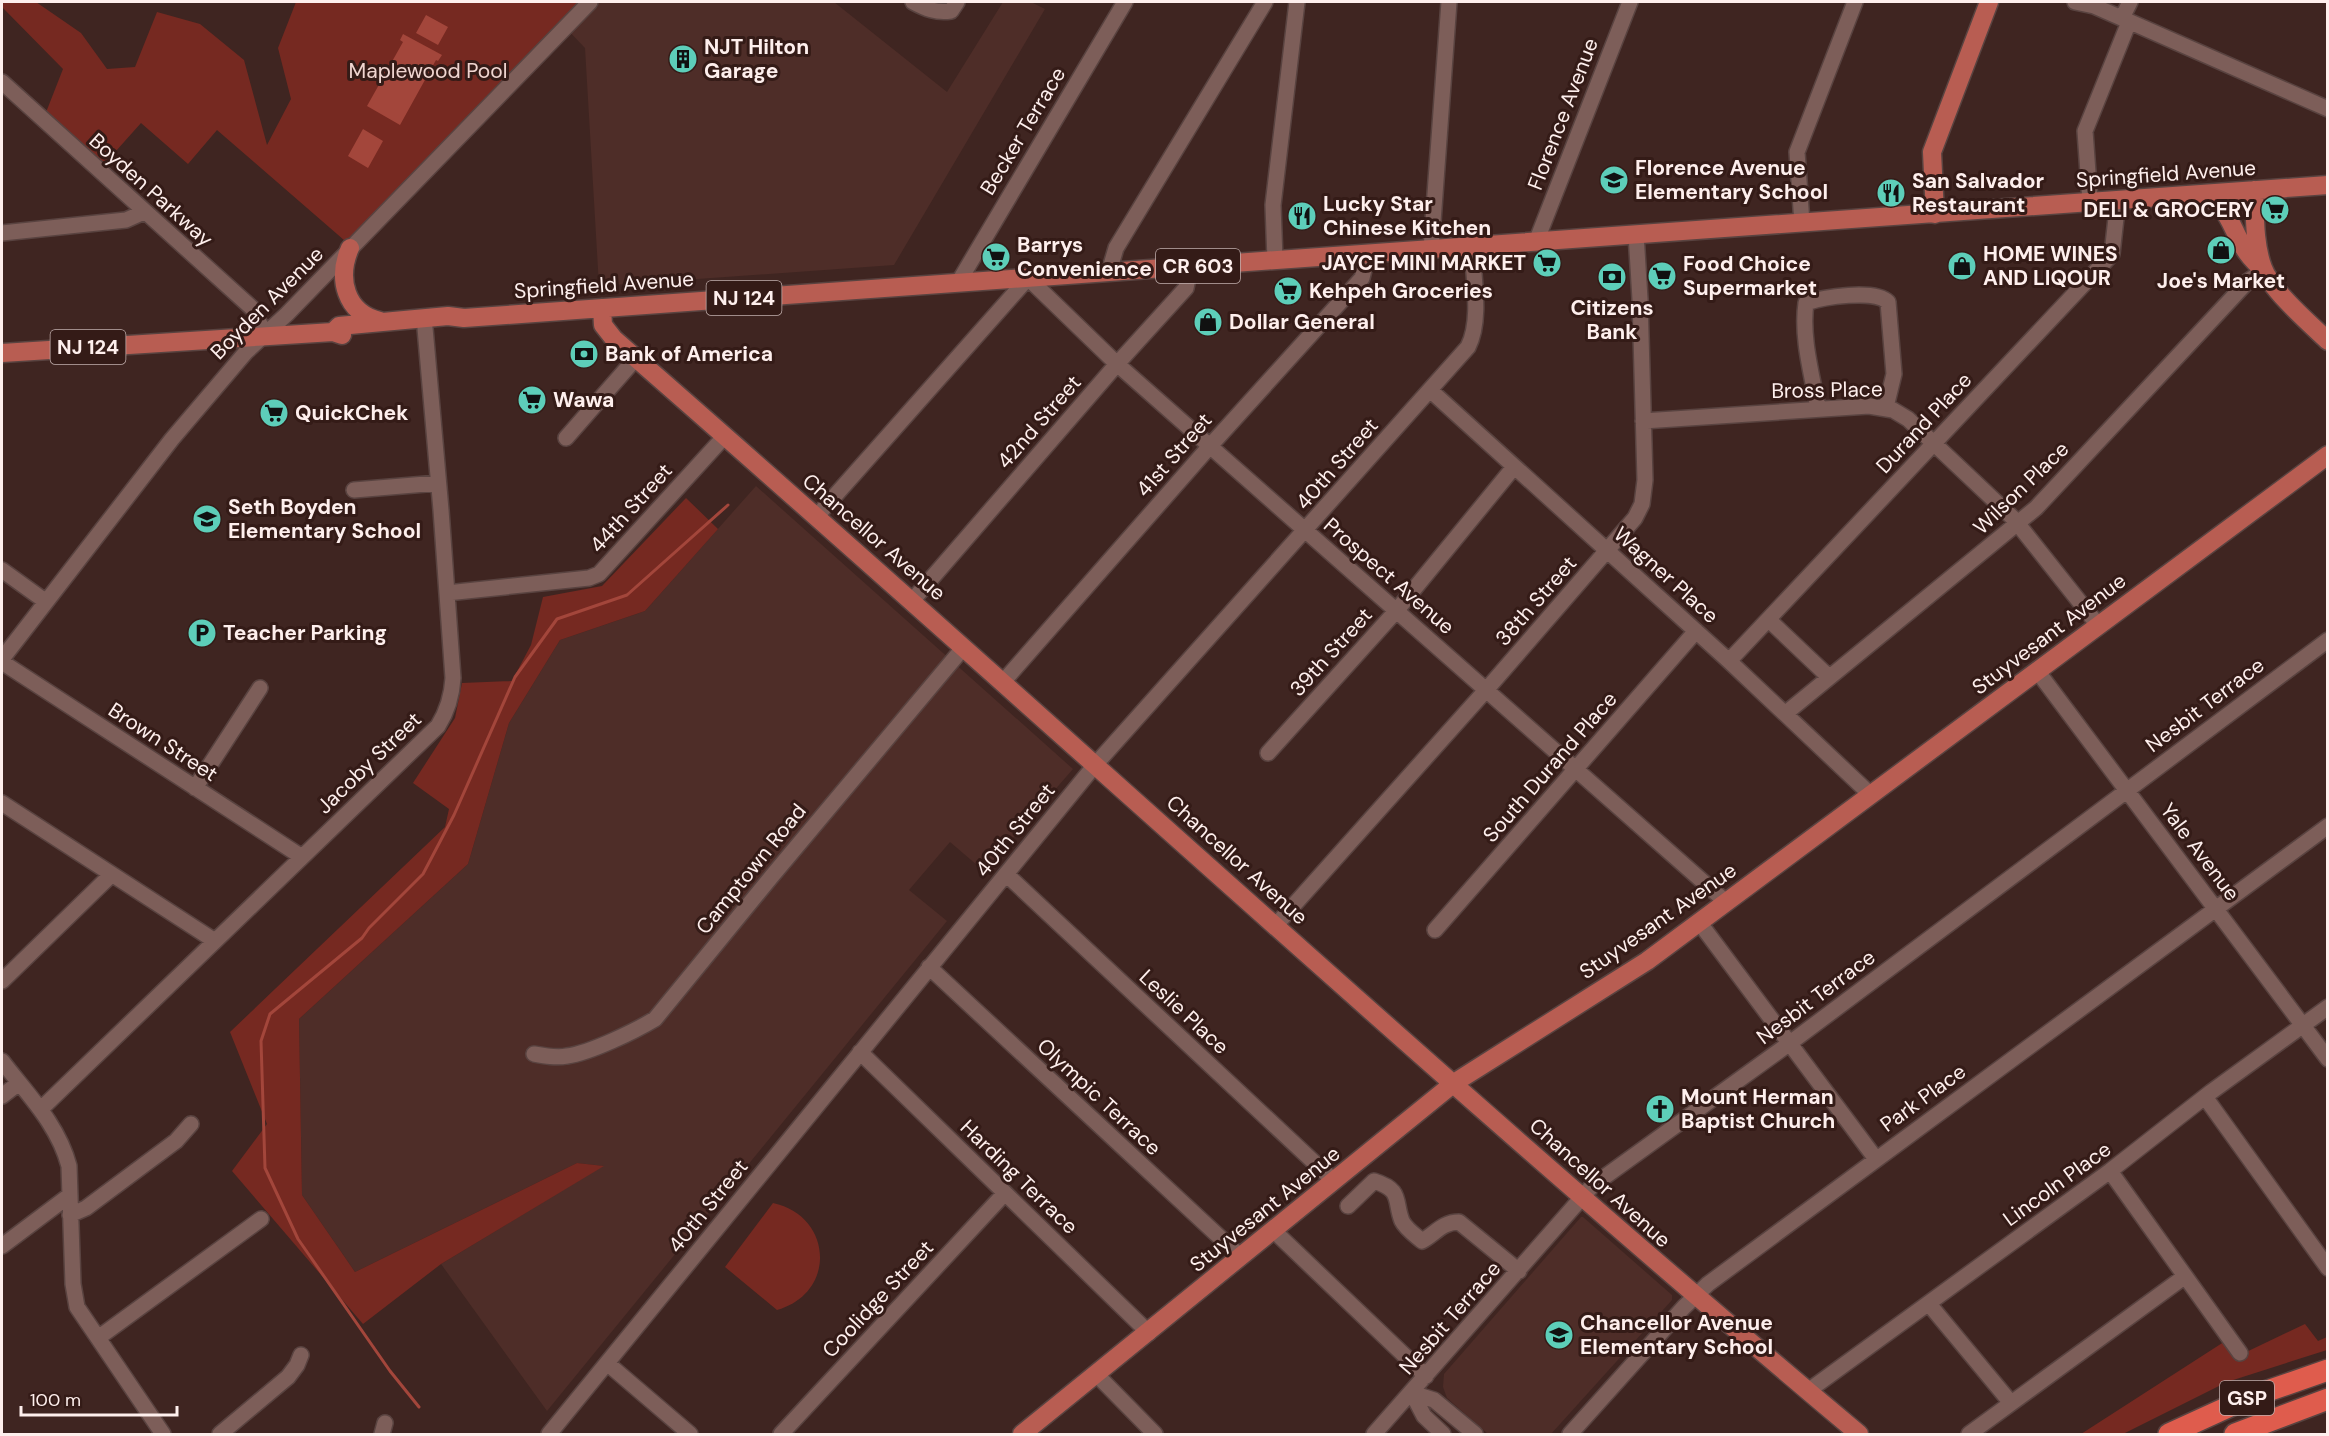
<svg xmlns="http://www.w3.org/2000/svg" width="2329" height="1436" font-family="'DM Sans',sans-serif">
<rect width="100%" height="100%" fill="#3f2521"/>
<path fill="#4e2d28" d="M584,2H834L947,92L1003,2H1031L1045,9L894,265L599,286L585,48L563,25Z
M756,486L1073,769L984,871L950,842L909,890L947,921L547,1411L441,1264L603,1166L577,1163L355,1272L302,1195L299,1019L468,864L509,723L560,640L645,611Z
M1581,1217H1583L1672,1295V1300L1551,1434H1488L1447,1398L1443,1387L1444,1374Z"/>
<path fill="#762921" d="M2,2H36L81,33L107,69L135,67L157,12L200,24L244,60L267,145L291,99L278,48L296,2H584L352,247L217,130L188,164L141,123L99,170L43,120L63,69L2,7Z
M686,498L718,529L645,611L560,640L509,723L468,864L299,1019L302,1195L355,1272L577,1163L604,1166L441,1264L363,1324L232,1171L267,1124L230,1032L445,827L449,809L413,783L455,718L462,683L512,681L531,645L543,597L602,586Z
M773,1203C833,1216 837,1293 777,1310L725,1267Z
M2305,1324L2318,1341L2327,1337V1350L2227,1382L2123,1434H2081L2230,1338L2240,1355Z"/>
<path fill="#a3463b" d="M426,15L448,27L438,45L416,33Z
M403,34L442,55L438,61L436,60L400,125L367,106L403,42L400,40Z
M363,129L383,141L368,168L348,156Z"/>
<g fill="none" stroke-linecap="round" stroke-linejoin="round">
<path stroke="#a3463b" stroke-width="3" d="M419,1407L390,1371L298,1239L265,1168L261,1041L270,1014L362,938L369,928L423,874L454,815L515,677L557,619L627,595L728,505"/>
<g stroke="#594340" stroke-width="18">
<path id="minor" d="M913,2C926,9 936,13 951,11L957,2
M2075,2L2094,6L2328,109
M2122,18L2130,2
M2,82L253,309L265,335
M2090,201L2085,131L2129,22
M1802,223L1797,152L1855,2
M2,233L126,220L144,212
M1536,242L1630,2
M1431,249L1449,2
M1275,260L1273,205L1297,2
M1109,272L1116,248L1265,2
M958,283L1125,2
M1430,390L1729,661L1871,795
M1818,408C1812,375 1801,337 1806,303C1823,297 1875,289 1888,302L1894,374L1886,407
M1643,421L1869,406L1893,410L1908,419L2014,519L2098,625
M566,438L636,358
M354,490L438,483
M817,516L1028,278L1117,364L1726,902
M2,570L45,601
M447,593L589,578L599,574L724,437
M912,601L1117,364L1186,288L1190,267
M1769,620L1829,677
M2,659L172,439L246,352L287,314L590,2
M1729,661L2112,254L2116,218L2114,200
M2,662L302,857
M2038,672L2328,1059
M1003,682L1210,446L1362,278L1368,254
M1786,713L2036,508L2248,281L2263,271
M1268,753L1397,610L1514,467
M195,788L260,688
M2,803L215,941
M1006,874L1334,1181
M1699,922L1876,1159
M1276,925L1487,689L1635,518L1642,504L1645,480L1640,299L1636,234
M1435,930L1696,631
M929,967L1241,1257
M2,981L111,875
M860,1052L1149,1333
M534,1054C545,1056 556,1058 567,1056C590,1053 635,1031 655,1019L772,876L964,647
M2,1061C27,1094 58,1124 69,1166L73,1284L77,1307L163,1434
M2,1096L19,1083
M2205,1097L2328,1268
M41,1109L438,726C448,710 452,696 453,678L441,510L425,328
M2110,1171L2240,1353
M1348,1206L1374,1181C1403,1190 1394,1201 1402,1221C1406,1229 1415,1235 1422,1241C1435,1234 1442,1222 1459,1222L1519,1271
M70,1215L86,1208L176,1141L191,1124
M1274,1231L1426,1376
M2,1246L70,1195
M1929,1304L2011,1403
M98,1338L261,1219
M607,1363L690,1434
M1097,1375L1155,1434
M1808,1391L2110,1171L2211,1092L2328,1007
M1412,1393L1434,1400L1475,1434
M1412,1393L1424,1416L1443,1434
M220,1434L288,1377L297,1365L301,1355
M382,1434L385,1423
M549,1434L1095,765L1468,347C1482,320 1473,276 1472,246
M781,1434L1005,1193
M1374,1434L1592,1186L1790,1043L2328,640
M1570,1434L1684,1307L1708,1284L2328,826
M1969,1434L2184,1277"/>
</g>
<g stroke="#594340" stroke-width="21">
<path id="major" d="M2254,190C2255,215 2254,244 2263,268C2271,290 2310,324 2328,341
M2201,194C2227,201 2231,228 2244,248C2249,257 2256,263 2263,270
M1935,214L1932,152L1989,2
M350,248C337,278 345,313 380,321
M602,308L603,325L614,339C1031,702 1436,1079 1859,1434
M333,332L339,326L448,316L464,318L2328,185
M2,353L333,332L342,335
M1022,1434L1454,1083L1647,961L2328,455"/>
</g>
<g stroke="#594340" stroke-width="24">
<path id="highway" d="M2169,1434L2250,1397L2328,1370
M2235,1434L2328,1399"/>
</g>
<use href="#minor" stroke="#7d5e59" stroke-width="15"/>
<use href="#major" stroke="#b85d52" stroke-width="18"/>
<use href="#highway" stroke="#df5c4d" stroke-width="21"/>
</g>
<defs>
<g id="building-disc" transform="scale(1.5)"><circle r="9.5" fill="#5dceb9" stroke="#341b17"/><path d="M-4-6H4V6H1V3H-1V6H-4ZM-2.5-4.3h1.7v1.8h-1.7ZM.8-4.3h1.7v1.8H.8ZM-2.5-1h1.7V.8h-1.7ZM.8-1h1.7V.8H.8Z" fill="#111"/></g>
<g id="school-disc" transform="scale(1.5)"><circle r="9.5" fill="#5dceb9" stroke="#341b17"/><path d="M0-5L7-2L0 1L-7-2ZM-4 1L0 2.5L4 1V4Q0 6-4 4Z" fill="#111"/></g>
<g id="restaurant-disc" transform="scale(1.5)"><circle r="9.5" fill="#5dceb9" stroke="#341b17"/><path d="M-5-6h1v4h1v-4h1v4h1v-4h1v5L-1.5 .5V6h-2V.5L-5-1ZM5-6V6H3V1.5H1.5Q1.5-4 5-6Z" fill="#111"/></g>
<g id="supermarket-disc" transform="scale(1.5)"><circle r="9.5" fill="#5dceb9" stroke="#341b17"/><path d="M-6-5.5h2.5l.6 2H6L4.5 2H-2.5L-4.4-4H-6ZM-1.5 3.2a1.3 1.3 0 1 0 .1 0ZM3 3.2a1.3 1.3 0 1 0 .1 0Z" fill="#111"/></g>
<g id="shop-disc" transform="scale(1.5)"><circle r="9.5" fill="#5dceb9" stroke="#341b17"/><path d="M-5-2.5h2.3a2.7 3.5 0 0 1 5.4 0H5L5.5 6h-11ZM-1.5-2.5h3a1.5 2.3 0 0 0-3 0Z" fill="#111"/></g>
<g id="bank-disc" transform="scale(1.5)"><circle r="9.5" fill="#5dceb9" stroke="#341b17"/><path d="M-6-4H6V4H-6ZM0-2.3a2.3 2.3 0 1 0 0 4.6a2.3 2.3 0 1 0 0-4.6Z" fill="#111"/></g>
<g id="parking-disc" transform="scale(1.5)"><circle r="9.5" fill="#5dceb9" stroke="#341b17"/><path d="M-3.5-5.5H1a3.5 3.5 0 0 1 0 7H-1V5.5H-3.5ZM-1-3.4V-.6H.8a1.4 1.4 0 0 0 0-2.8Z" fill="#111"/></g>
<g id="church-disc" transform="scale(1.5)"><circle r="9.5" fill="#5dceb9" stroke="#341b17"/><path d="M-1.2-6h2.4v3.5h3.3v2.4h-3.3V6h-2.4V-.1h-3.3v-2.4h3.3Z" fill="#111"/></g>
</defs>
<g fill-rule="evenodd">
<use href="#building-disc" x="683" y="59"/>
<use href="#school-disc" x="1614" y="180"/>
<use href="#restaurant-disc" x="1891" y="193"/>
<use href="#supermarket-disc" x="2275" y="210"/>
<use href="#restaurant-disc" x="1302" y="216"/>
<use href="#shop-disc" x="2221" y="250"/>
<use href="#supermarket-disc" x="996" y="257"/>
<use href="#supermarket-disc" x="1547" y="263"/>
<use href="#shop-disc" x="1962" y="266"/>
<use href="#supermarket-disc" x="1662" y="276"/>
<use href="#bank-disc" x="1612" y="277"/>
<use href="#supermarket-disc" x="1288" y="291"/>
<use href="#shop-disc" x="1208" y="322"/>
<use href="#bank-disc" x="584" y="354"/>
<use href="#supermarket-disc" x="532" y="400"/>
<use href="#supermarket-disc" x="274" y="413"/>
<use href="#school-disc" x="207" y="519"/>
<use href="#parking-disc" x="202" y="633"/>
<use href="#church-disc" x="1660" y="1109"/>
<use href="#school-disc" x="1559" y="1335"/>
</g>
<g text-anchor="middle" stroke-width="6" stroke-linejoin="round" paint-order="stroke">
<g fill="#341b17" stroke="#c1afad" stroke-width="1.5">
<rect x="1156" y="249" width="84" height="34" rx="4.5"/>
<rect x="706.5" y="281" width="75" height="34" rx="4.5"/>
<rect x="50.5" y="330" width="75" height="34" rx="4.5"/>
<rect x="2220" y="1381" width="54" height="34" rx="4.5"/>
</g>
<g font-size="20" font-weight="bold" fill="#feefed">
<text x="1198" y="273">CR 603</text>
<text x="744" y="305">NJ 124</text>
<text x="88" y="354">NJ 124</text>
<text x="2247" y="1405">GSP</text>
</g>
<g font-size="21" font-weight="bold" fill="#feefed" stroke="#341b17" text-anchor="start">
<text x="704" y="54">NJT Hilton<tspan x="704" dy="24">Garage</tspan></text>
<text x="1635" y="175">Florence Avenue<tspan x="1635" dy="24">Elementary School</tspan></text>
<text x="1912" y="188">San Salvador<tspan x="1912" dy="24">Restaurant</tspan></text>
<text x="1323" y="211">Lucky Star<tspan x="1323" dy="24">Chinese Kitchen</tspan></text>
<text x="2254" y="217" text-anchor="end">DELI &amp; GROCERY</text>
<text x="1017" y="252">Barrys<tspan x="1017" dy="24">Convenience</tspan></text>
<text x="1983" y="261">HOME WINES<tspan x="1983" dy="24">AND LIQOUR</tspan></text>
<text x="1526" y="270" text-anchor="end">JAYCE MINI MARKET</text>
<text x="1683" y="271">Food Choice<tspan x="1683" dy="24">Supermarket</tspan></text>
<text x="2221" y="288" text-anchor="middle">Joe's Market</text>
<text x="1309" y="298">Kehpeh Groceries</text>
<text x="1612" y="315" text-anchor="middle">Citizens<tspan x="1612" dy="24">Bank</tspan></text>
<text x="1229" y="329">Dollar General</text>
<text x="605" y="361">Bank of America</text>
<text x="553" y="407">Wawa</text>
<text x="295" y="420">QuickChek</text>
<text x="228" y="514">Seth Boyden<tspan x="228" dy="24">Elementary School</tspan></text>
<text x="223" y="640">Teacher Parking</text>
<text x="1681" y="1104">Mount Herman<tspan x="1681" dy="24">Baptist Church</tspan></text>
<text x="1580" y="1330">Chancellor Avenue<tspan x="1580" dy="24">Elementary School</tspan></text>
</g>
<g font-size="21" fill="#f0d5d0" stroke="#341b17">
<text x="428" y="78">Maplewood Pool</text>
</g>
<g font-size="21" fill="#feefed" stroke="#341b17">
<text transform="translate(1563 114) rotate(-69)" y="7">Florence Avenue</text>
<text transform="translate(1023 131) rotate(-59)" y="7">Becker Terrace</text>
<text transform="translate(2166 174) rotate(-4)" y="7">Springfield Avenue</text>
<text transform="translate(151 190) rotate(42)" y="7">Boyden Parkway</text>
<text transform="translate(604 285) rotate(-4)" y="7">Springfield Avenue</text>
<text transform="translate(267 303) rotate(-45)" y="7">Boyden Avenue</text>
<text transform="translate(1827 390) rotate(-1)" y="7">Bross Place</text>
<text transform="translate(1039 422) rotate(-49)" y="7">42nd Street</text>
<text transform="translate(1924 423) rotate(-47)" y="7">Durand Place</text>
<text transform="translate(1174 455) rotate(-49)" y="7">41st Street</text>
<text transform="translate(1337 464) rotate(-49)" y="7">40th Street</text>
<text transform="translate(2021 488) rotate(-44)" y="7">Wilson Place</text>
<text transform="translate(631 508) rotate(-48)" y="7">44th Street</text>
<text transform="translate(874 537) rotate(41)" y="7">Chancellor Avenue</text>
<text transform="translate(1666 575) rotate(42)" y="7">Wagner Place</text>
<text transform="translate(1389 576) rotate(41)" y="7">Prospect Avenue</text>
<text transform="translate(1536 601) rotate(-49)" y="7">38th Street</text>
<text transform="translate(2049 634) rotate(-37)" y="7">Stuyvesant Avenue</text>
<text transform="translate(1331 652) rotate(-48)" y="7">39th Street</text>
<text transform="translate(2205 705) rotate(-37)" y="7">Nesbit Terrace</text>
<text transform="translate(163 742) rotate(33)" y="7">Brown Street</text>
<text transform="translate(369 763) rotate(-44)" y="7">Jacoby Street</text>
<text transform="translate(1550 767) rotate(-49)" y="7">South Durand Place</text>
<text transform="translate(1015 830) rotate(-51)" y="7">40th Street</text>
<text transform="translate(2200 852) rotate(53)" y="7">Yale Avenue</text>
<text transform="translate(1237 860) rotate(42)" y="7">Chancellor Avenue</text>
<text transform="translate(751 869) rotate(-51)" y="7">Camptown Road</text>
<text transform="translate(1658 921) rotate(-35)" y="7">Stuyvesant Avenue</text>
<text transform="translate(1816 997) rotate(-37)" y="7">Nesbit Terrace</text>
<text transform="translate(1184 1012) rotate(43)" y="7">Leslie Place</text>
<text transform="translate(1099 1097) rotate(43)" y="7">Olympic Terrace</text>
<text transform="translate(1923 1098) rotate(-36)" y="7">Park Place</text>
<text transform="translate(1019 1177) rotate(44)" y="7">Harding Terrace</text>
<text transform="translate(1600 1183) rotate(42)" y="7">Chancellor Avenue</text>
<text transform="translate(2057 1184) rotate(-36)" y="7">Lincoln Place</text>
<text transform="translate(708 1206) rotate(-51)" y="7">40th Street</text>
<text transform="translate(1265 1209) rotate(-39)" y="7">Stuyvesant Avenue</text>
<text transform="translate(878 1299) rotate(-47)" y="7">Coolidge Street</text>
<text transform="translate(1450 1318) rotate(-49)" y="7">Nesbit Terrace</text>
</g>
</g>
<rect width="2329" height="1436" fill="none" stroke="#feefed" stroke-width="6"/>
<path d="M21 1406v9h156v-9" fill="none" stroke="#feefed" stroke-width="3"/>
<text x="30" y="1406" font-size="18" fill="#feefed" stroke="#341b17" stroke-width="4.5" paint-order="stroke">100 m</text>
</svg>
